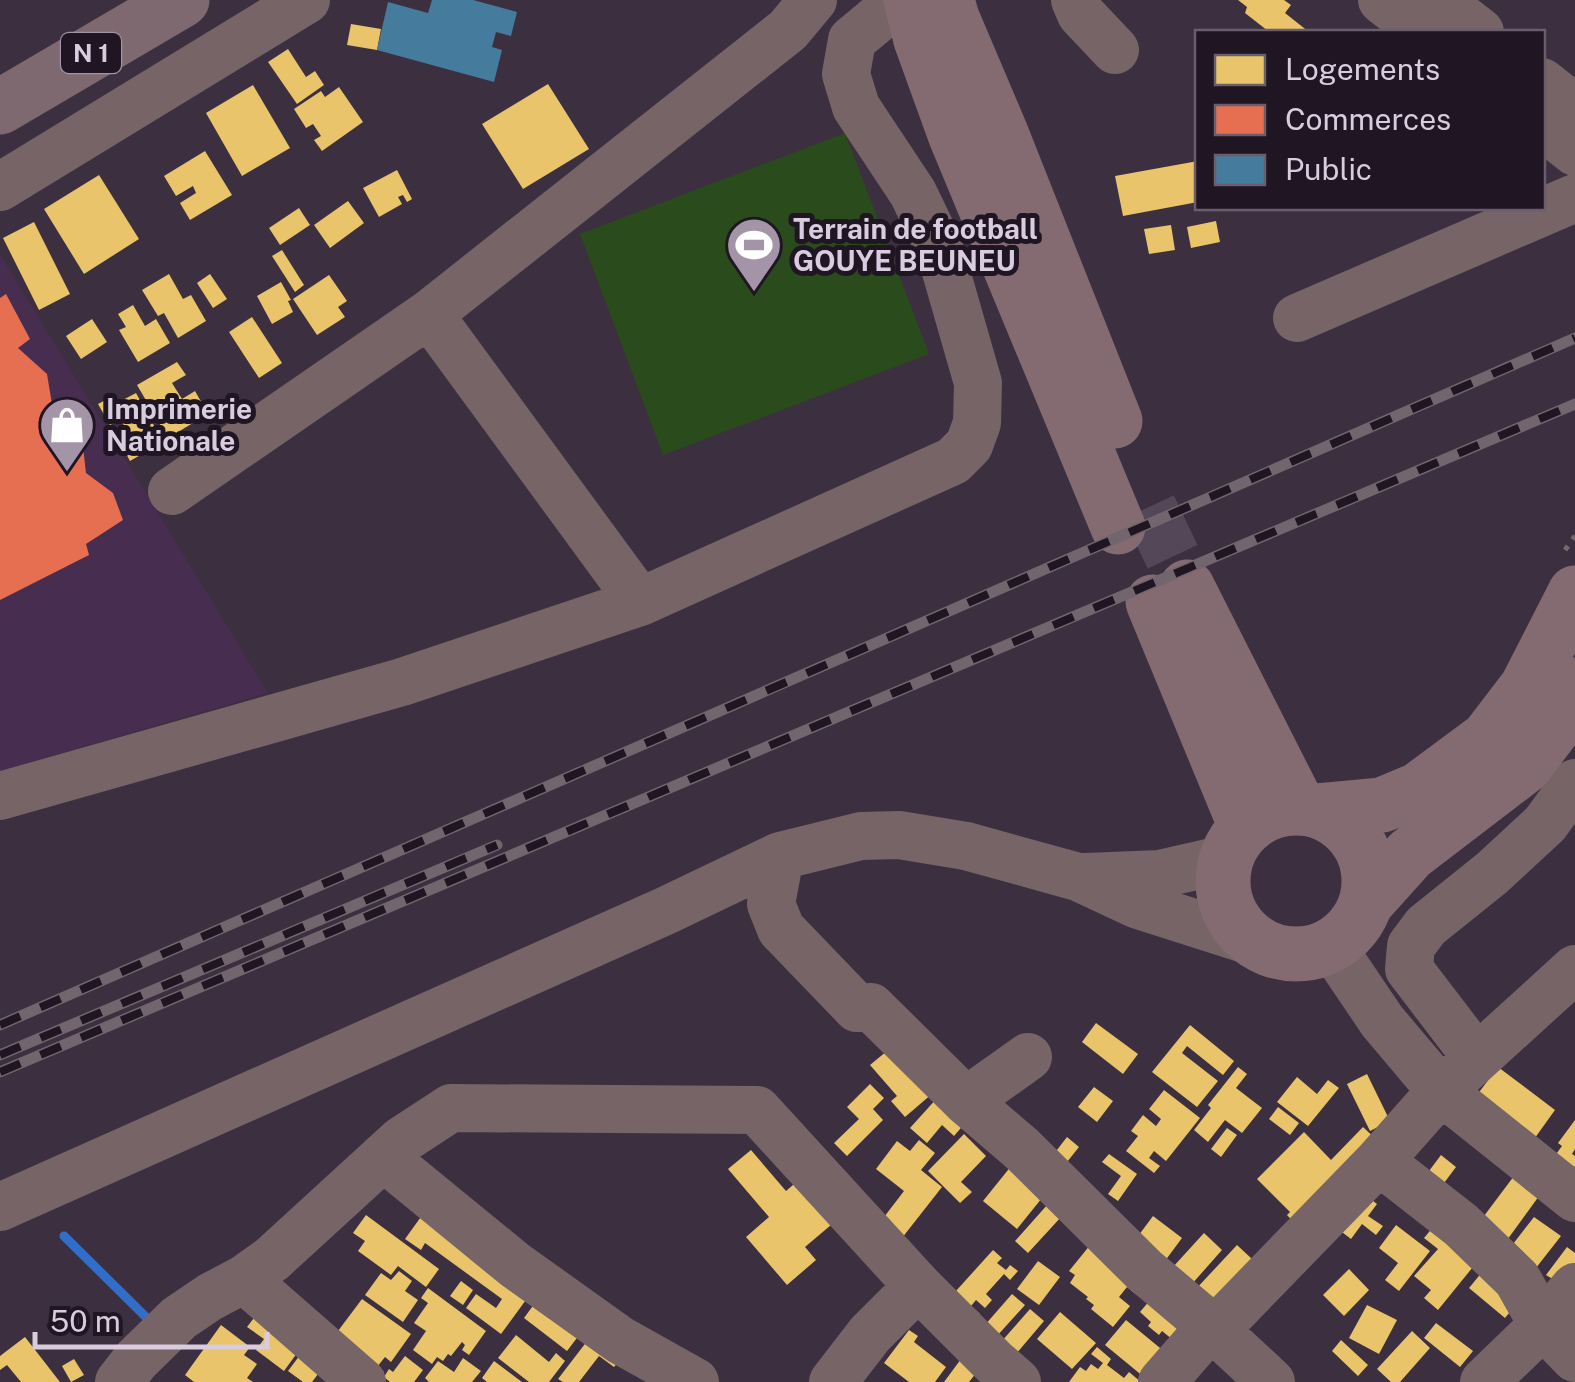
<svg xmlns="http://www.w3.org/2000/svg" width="1575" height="1382" font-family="'Public Sans',sans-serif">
<rect width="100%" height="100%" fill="#3c2f3f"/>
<path fill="#472d4f" d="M0,254L268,693L0,771Z"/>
<path fill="#2a4c1c" d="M845,133L929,354L663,455L580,234Z"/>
<path fill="#e9c46a" d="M1238,0H1284L1291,5L1285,13L1309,32H1267L1268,31L1245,13L1247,7Z
M351,24L381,29L377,50L347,45Z
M288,49L306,77L315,71L324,85L297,104L268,62Z
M548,84L589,149L523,189L482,124Z
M253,85L290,148L242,176L206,113Z
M339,87L363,122L322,151L314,140L321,136L313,124L306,128L294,109L321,91L325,97Z
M205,151L232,195L190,220L180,203L196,193L193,186L176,196L164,176Z
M1198,161V202L1123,216L1115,176Z
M397,170L412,199L407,202L403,195L398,197L402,204L379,217L363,188Z
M99,175L139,239L84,274L44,209Z
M348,201L364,223L330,248L314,225Z
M299,208L310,225L280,245L269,228Z
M1216,221L1220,242L1191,248L1187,227Z
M34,222L70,294L39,310L3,238Z
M1171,225L1175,250L1149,254L1144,229Z
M282,250L304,285L295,292L272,256Z
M169,274L183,299L191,295L206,321L178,338L164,313L158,316L142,290Z
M210,274L227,299L213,308L197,283Z
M329,275L347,301L338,307L345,317L317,335L293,299Z
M281,282L291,300L288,301L293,312L272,324L257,296Z
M133,305L145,326L156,319L170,343L138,362L119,330L126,327L118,314Z
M252,317L282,363L259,378L229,332Z
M92,319L107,342L81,359L66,336Z
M177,362L186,375L172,383L182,399L195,391L208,414L168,438L137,385Z
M136,393L163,442L130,461L118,439L128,433L121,420L110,425L98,404L113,396L117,403Z
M1096,1023L1138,1054L1123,1074L1082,1042Z
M1190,1025L1234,1061L1223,1075L1187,1046L1182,1053L1218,1081L1197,1107L1152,1072Z
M893,1046L933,1093L905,1117L891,1101L897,1096L870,1065Z
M1238,1067L1247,1074L1236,1088L1262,1108L1242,1133L1225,1120L1208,1142L1194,1130L1211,1108L1208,1105Z
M1498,1067L1555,1110L1532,1142L1474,1099Z
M1367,1074L1390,1121L1370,1131L1347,1084Z
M1297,1077L1317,1094L1328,1080L1339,1088L1308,1126L1277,1102Z
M870,1084L884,1098L873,1109L883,1120L847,1156L834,1143L859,1119L847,1107Z
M1094,1087L1113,1101L1097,1122L1078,1107Z
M1164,1090L1200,1118L1166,1161L1154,1151L1149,1158L1160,1166L1154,1173L1126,1151L1138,1136L1131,1131L1143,1115L1156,1126L1161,1119L1149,1109Z
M938,1097L966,1122L954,1136L942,1125L927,1143L910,1128Z
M1278,1107L1299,1123L1290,1135L1269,1119Z
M1575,1120V1149L1572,1154L1575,1156V1166L1564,1180L1546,1168L1562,1146L1558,1143Z
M1363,1127L1381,1144L1301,1230L1287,1215L1290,1212L1257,1179L1304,1132L1331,1160Z
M1227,1128L1237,1135L1221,1157L1211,1149Z
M964,1134L986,1156L961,1182L972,1192L960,1203L928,1171Z
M1067,1137L1079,1147L1055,1177L1043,1168Z
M919,1140L935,1153L921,1170L942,1187L902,1238L881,1221L904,1191L876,1169L897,1141L910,1151Z
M751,1150L786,1191L808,1172L844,1214L805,1247L816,1260L787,1285L746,1237L769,1217L728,1169Z
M1109,1154L1137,1174L1118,1201L1108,1194L1121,1176L1102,1162Z
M1441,1155L1456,1167L1444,1183L1429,1171Z
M1012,1165L1046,1193L1017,1229L983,1201Z
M1517,1172L1547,1185L1502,1247L1475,1228Z
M1364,1194L1377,1204L1368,1216L1383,1226L1376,1235L1362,1224L1351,1239L1338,1229Z
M1048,1204L1062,1216L1028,1253L1015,1241Z
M423,1214L531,1293L501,1334L466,1308L476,1294L496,1308L502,1299L425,1243L421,1250L405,1239Z
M366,1215L439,1269L426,1287L398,1266L391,1275L358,1251L365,1241L353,1233Z
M1153,1216L1182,1238L1159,1269L1130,1247Z
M1534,1217L1561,1236L1532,1273L1506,1253Z
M1396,1225L1430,1251L1399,1291L1385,1280L1398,1263L1379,1248Z
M1434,1226L1477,1262L1438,1310L1424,1298L1431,1290L1414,1276L1438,1249L1424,1238Z
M1204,1233L1222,1250L1191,1285L1172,1268Z
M1091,1244L1138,1296L1127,1287L1119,1297L1130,1306L1113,1327L1091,1309L1094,1305L1086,1299L1088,1297L1070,1283L1075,1275L1069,1271Z
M1237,1245L1266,1272L1224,1317L1195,1290Z
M1567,1247L1575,1253V1282L1551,1278L1546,1275Z
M993,1250L1002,1258L997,1263L1006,1270L1010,1265L1018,1271L1010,1280L1004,1274L986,1294L992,1300L985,1308L976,1300L971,1306L980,1314L971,1324L946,1302Z
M1038,1261L1060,1277L1039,1305L1017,1289Z
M1349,1269L1369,1290L1344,1316L1323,1295Z
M399,1271L412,1281L405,1291L418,1300L403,1322L365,1295L381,1273L391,1280Z
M1483,1271L1519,1301L1505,1318L1469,1288Z
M461,1281L473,1290L463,1305L450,1296Z
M428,1288L486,1331L469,1355L462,1350L465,1345L462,1342L451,1356L448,1354L443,1361L437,1357L432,1364L413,1350L426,1331L414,1323L428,1303L421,1298Z
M1156,1293L1199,1327L1183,1348L1162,1331L1159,1335L1148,1326L1151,1322L1140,1312Z
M1012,1294L1025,1305L996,1337L984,1326Z
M540,1296L583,1330L567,1351L524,1318Z
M362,1299L411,1334L391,1362L385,1357L377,1367L384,1372L378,1379L329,1343Z
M1367,1305L1397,1320L1379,1354L1349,1338Z
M1030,1309L1044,1321L1016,1354L1001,1342Z
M260,1310L300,1349L284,1371L256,1350L264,1339L247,1327Z
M1060,1312L1096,1343L1072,1369L1037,1339Z
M1126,1320L1171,1357L1150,1382L1105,1345Z
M1436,1323L1473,1351L1460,1367L1424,1338Z
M221,1325L250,1347L244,1355L257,1364L247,1378L253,1382H194L185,1375Z
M909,1330L918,1336L914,1342L946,1367L935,1382H909L884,1363Z
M1412,1331L1430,1348L1400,1382H1391L1377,1369Z
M516,1335L549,1362L556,1353L565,1361L549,1382H529L498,1358Z
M591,1336L621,1359L614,1367L599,1356L579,1382H563L558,1379Z
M25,1337L60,1382H21L7,1365L0,1370V1356Z
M1341,1340L1368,1365L1358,1376L1332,1351Z
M1097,1347L1111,1359L1107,1365L1124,1378L1129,1372L1141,1382H1069L1080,1367L1086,1371L1091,1364L1098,1369L1103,1363L1091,1354Z
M303,1351L324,1366L312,1382H303L288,1371Z
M964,1355L980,1368L969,1382H944Z
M405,1356L423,1370L414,1382H390L384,1377L389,1369L393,1372Z
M463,1358L481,1371L472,1382H429L425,1378L438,1361L454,1372Z
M74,1359L84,1375L71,1382L62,1366Z
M494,1361L522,1382H487L482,1378Z"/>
<path fill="#e76f51" d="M6,294L30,339L18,348L47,374L53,410L82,438L86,473L113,493L123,520L86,544L89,555L0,600V298Z"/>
<path fill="#457b9d" d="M432,0H473L517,12L511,36L496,32L492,47L502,50L494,82L377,50L388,2L428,13Z"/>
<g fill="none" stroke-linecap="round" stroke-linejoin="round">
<path stroke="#316eca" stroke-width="9" d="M64,1236L154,1325"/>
<path stroke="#544757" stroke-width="55" stroke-dasharray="55 28" stroke-linecap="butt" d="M1149,507L1187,587"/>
<path stroke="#77696e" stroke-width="5" stroke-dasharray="5 8" stroke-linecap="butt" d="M1565,550L1575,536"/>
<path stroke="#766466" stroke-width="48" d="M1075,0L1081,14L1115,50
M1382,0L1423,32
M1439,0L1480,32
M1542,82L1575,108
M1542,126L1575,152
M0,187L306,0
M429,314L640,602
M1297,318L1575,198
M172,491L429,314L788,30L813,0
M0,796L402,682L640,602L953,461L969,445L977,423L978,383L939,247L913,193L856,107L846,74L852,40L900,0
M780,856L771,904L781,929L857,1008L871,1007L966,1101L1022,1149L1144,1270L1215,1330L1271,1382
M1086,877L1160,874L1226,859
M1330,944L1382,1021L1441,1091L1575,1198
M1477,1058L1409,969L1411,946L1426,926L1492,873L1545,824L1575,783
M966,1101L1028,1057
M383,1157L515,1265L620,1340L695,1382
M1379,1161L1461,1225L1517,1279L1543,1325L1575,1358
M0,1207L665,911L780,856L861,836L899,835L966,846L1078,877L1138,905L1257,943
M244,1279L362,1382
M119,1382L136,1360L179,1318L210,1297L244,1279L272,1259L402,1140L451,1108L757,1110L918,1286L994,1362L1017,1382
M833,1382L870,1334L918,1286
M1162,1382L1204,1334L1215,1330L1379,1161L1441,1091L1575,969
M1484,1382L1543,1325L1575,1287"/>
<path stroke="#836b71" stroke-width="55" d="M911,0L921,40L955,134L1118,527
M947,0L952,18L1000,131L1115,421
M1187,587L1299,808
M1153,602L1246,827
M1223 881a73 73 0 1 1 146 0a73 73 0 1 1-146 0Z
M1318,811L1382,805L1418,790L1488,738L1527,687L1575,593
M1366,903L1410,854L1525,766L1558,722L1575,685"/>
<path stroke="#7d696f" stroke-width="55" d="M0,107L182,0"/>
<g stroke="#72656d" stroke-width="11">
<path id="rail" d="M0,1025L1575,338
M0,1055L497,845
M0,1072L1575,404"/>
</g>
<use href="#rail" stroke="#201523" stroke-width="8" stroke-dasharray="22" stroke-linecap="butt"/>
</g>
<defs>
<g id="stadium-pin" transform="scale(2.875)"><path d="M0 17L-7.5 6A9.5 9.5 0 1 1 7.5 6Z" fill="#a395a7" stroke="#201523"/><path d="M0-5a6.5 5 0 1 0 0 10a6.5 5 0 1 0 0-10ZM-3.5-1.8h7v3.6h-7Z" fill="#fff"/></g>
<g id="shop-pin" transform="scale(2.875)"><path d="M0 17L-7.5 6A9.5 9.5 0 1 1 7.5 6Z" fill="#a395a7" stroke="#201523"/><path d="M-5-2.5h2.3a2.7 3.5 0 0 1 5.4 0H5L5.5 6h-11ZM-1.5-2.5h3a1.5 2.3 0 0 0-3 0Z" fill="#fff"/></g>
</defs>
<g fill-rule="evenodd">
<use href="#stadium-pin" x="754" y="245"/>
<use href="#shop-pin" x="67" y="425"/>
</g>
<g text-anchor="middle" stroke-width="10" stroke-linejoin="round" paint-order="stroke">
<rect fill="#201523" stroke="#a295a7" stroke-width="2.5" x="61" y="33" width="60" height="40" rx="8"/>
<g font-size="25" font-weight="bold" fill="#daccdf">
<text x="91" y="62">N 1</text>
</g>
<g font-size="28" font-weight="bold" fill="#daccdf" stroke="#201523" text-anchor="start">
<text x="793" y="239">Terrain de football<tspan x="793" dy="32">GOUYE BEUNEU</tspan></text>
<text x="106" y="419">Imprimerie<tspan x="106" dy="32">Nationale</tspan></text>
</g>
</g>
<rect x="1195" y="30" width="350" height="180" fill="#201523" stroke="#6a5e6e" stroke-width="2.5"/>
<rect x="1215" y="55" width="50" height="30" fill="#e9c46a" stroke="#6a5e6e" stroke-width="2.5"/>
<text x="1285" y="80" font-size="30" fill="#daccdf">Logements</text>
<rect x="1215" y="105" width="50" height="30" fill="#e76f51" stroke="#6a5e6e" stroke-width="2.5"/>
<text x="1285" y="130" font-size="30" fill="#daccdf">Commerces</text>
<rect x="1215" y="155" width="50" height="30" fill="#457b9d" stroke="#6a5e6e" stroke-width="2.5"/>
<text x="1285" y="180" font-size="30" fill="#daccdf">Public</text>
<path d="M35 1332v15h232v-15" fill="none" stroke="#daccdf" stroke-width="5"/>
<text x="50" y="1332" font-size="30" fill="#daccdf" stroke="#201523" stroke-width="8" paint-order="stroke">50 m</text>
</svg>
